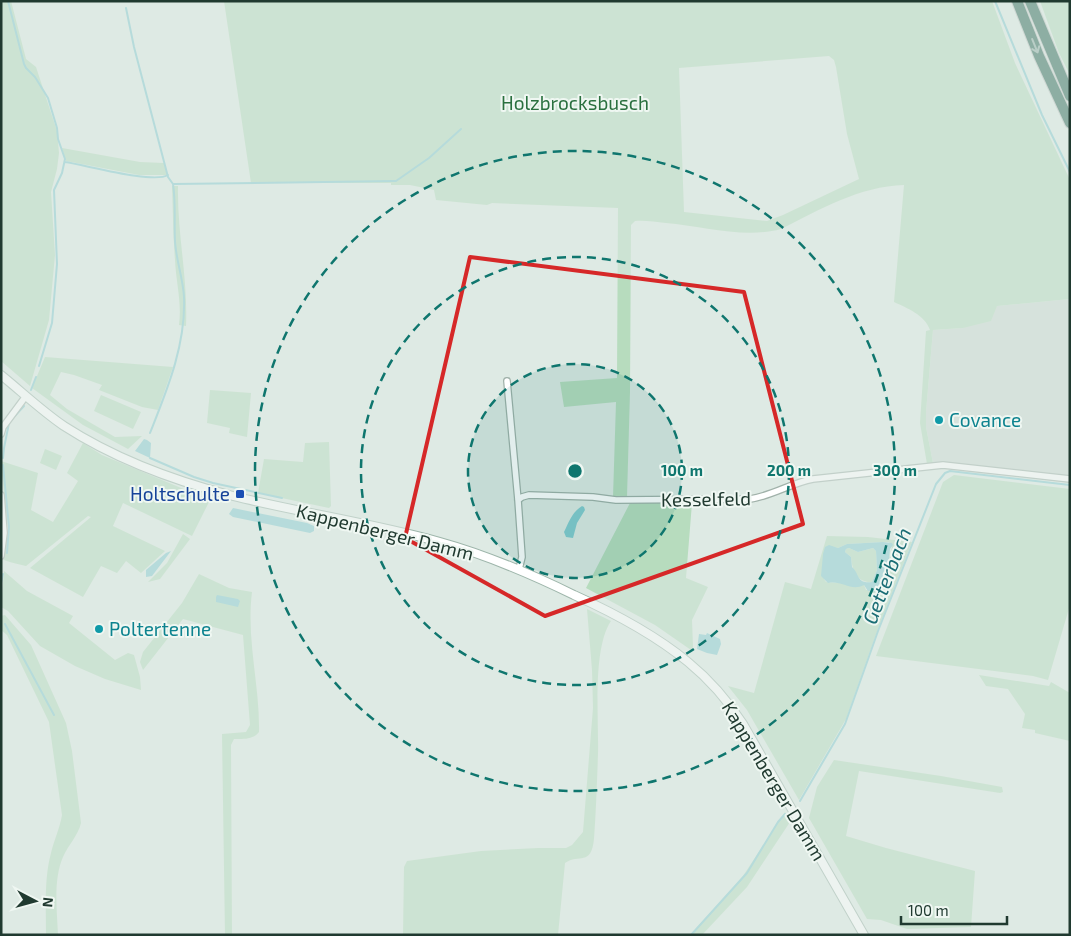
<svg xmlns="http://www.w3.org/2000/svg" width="1071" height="936" font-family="'Exo 2',sans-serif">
<rect width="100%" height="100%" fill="#deeae4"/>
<path fill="#cddad3" d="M1070,299V476L958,464L933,463L926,427V412L933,330L963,328L997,306Z"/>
<path fill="#b7dcbe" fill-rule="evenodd" d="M1,1H11L26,59L36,67L57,131L59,153L57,169L51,192L55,255L49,320L30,386L1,361Z
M224,1H992L1015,63L1070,180V299L997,306L991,321L963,328L933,330L926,412V427L933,463L927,464L920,423L926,331L930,330C925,315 907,308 894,302L904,185C860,186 819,210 781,229C745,239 702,226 666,223C655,222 645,220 635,221L631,225L630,392L627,497H613L616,402L564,407L560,382L617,378L618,208L492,203L487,205L436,200L434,190L410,185H391V183H251ZM829,56L834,60L836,67L847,134L859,179L783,215L767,221L684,212L679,68Z
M1040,1H1070V75L1059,53Z
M62,148L140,162L164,163L167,175H139L66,161Z
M172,186H178C177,233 188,278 186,326L179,325C182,303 176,282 175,260C173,235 173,210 172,186Z
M45,357L173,367L158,410L142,407L99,390L102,385L74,375L61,372L50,395L67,409L115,437L142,436L128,449L83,425L32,388Z
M210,390L251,393L247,437L229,433L230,428L207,423Z
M101,395L141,412L133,429L94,411Z
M329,442L331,506L329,508L258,493L264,459L303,462L305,443Z
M83,443L102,455L210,500L192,536L123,503L113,526L165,551L141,573L126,561L117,573L101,566L83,597L30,568L91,517L88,516L26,566C19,564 12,563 4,560L8,528L1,467V461L38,473L31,510L53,522L78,481L67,473Z
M45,449L62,456L56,470L40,463Z
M954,475L1070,489V605L1048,680L1033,676L876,656L943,482Z
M630,503H692L686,578L708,587L692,620L693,647L691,650L655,625L586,588Z
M183,534L190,539L160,579L148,582L167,563Z
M827,536L868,537L912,542L875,637L846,719L799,800L747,710L728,686L754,693L785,582L811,589ZM883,542H889L892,547L882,590H866L864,585L826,582L824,579L832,547L838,548L847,544Z
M849,548L858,552L873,548L876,551L877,570L872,582C857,583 852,570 851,557L845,552L846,549Z
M4,571L27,591L73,616L69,623L115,660L128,653L134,655L140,677L141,690L105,679L75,666L40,646L8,611L1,607Z
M199,574L229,588L252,592C246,639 260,686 259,732C253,740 243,739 234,739L231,745L232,935H225L222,734L246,732L250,725L243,635L183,619L143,670L140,662L143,652L182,603Z
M587,609L611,621C592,649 599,720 598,754C597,783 596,811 594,839C591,867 579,853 565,863L558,935H403L404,867L407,861L481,851L538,848H566L572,845L583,832L593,708L592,670Z
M5,615L31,645L66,723L72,751L81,823C78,836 68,845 63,857C53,880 57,910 58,935H46C46,908 44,879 51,853C54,840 60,828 62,815L49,722L7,635L1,630V616Z
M979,675L1049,686L1051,682L1070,693V741L1035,733V730L1022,728L1025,714L1008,689L986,686Z
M834,760L941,776L1002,787L1003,792L1000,793L859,771L846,836L886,848L975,871L971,927L907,929L881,920L867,919L809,818L817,787Z
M785,812L790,822L747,887L702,935H690L743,876Z"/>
<path fill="#85cbd0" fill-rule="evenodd" d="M144,439L147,440L151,443L150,458L135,451Z
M582,506L584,507L585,510L577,523L573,538L566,537L564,532C569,522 572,512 582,506Z
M233,508L307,523L314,526V531L310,533L233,517L229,514Z
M883,542L892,543L893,545L890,549L889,560L881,592L868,591L864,585C851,592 842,580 828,583L821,576L823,554L825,547L829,545L838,548L847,544ZM849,548L858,552L873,548L876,551L877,570L872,582C856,584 860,574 852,567L851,557L845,552L846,549Z
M171,551L152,576L146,577V570L166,553Z
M217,595L238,599L240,601L238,607L216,602V597Z
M707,633L720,639L721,644L717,655L707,653L697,649L699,634L706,635Z"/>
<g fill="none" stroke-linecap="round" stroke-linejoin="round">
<path stroke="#85cbd0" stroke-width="2" d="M8,1L24,64L26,68L35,77L48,98L57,128L58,139L65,159L62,173L54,190L57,264L52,323L39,366
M995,1L1042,115L1070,172
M126,8L134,47L168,177L173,184C176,203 174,222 175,241C176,260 183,278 184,297C186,345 167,390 150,433
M65,162C86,165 153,184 168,175
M174,184L393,181H396L429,158L461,129
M31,390L36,377
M12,419L24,406
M3,458L4,448L9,423
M150,458L194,477L213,483L282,498
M3,465L9,527L7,553
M1,583L3,574
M5,624L54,715
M800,801L845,724L878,631L936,484L945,473L950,471L1070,485
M691,935L747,873L778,822L785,814"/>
<g stroke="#a1b2aa" stroke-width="8">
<path id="street" d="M507,381L518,500L522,557L519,569
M1,434L3,427L26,396
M1,495L4,533L1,556
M518,500L522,497L529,495L593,497L616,500L750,499C772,496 791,483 813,479L943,465L1070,479"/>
</g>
<g stroke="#9eb6ab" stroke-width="10">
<path id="secondary" d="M1,375C22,392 42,411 64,426C115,459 175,481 233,496C302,513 372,523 440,542C487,555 531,574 574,595C614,613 654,634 688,662C710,680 728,701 743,724L864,935"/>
</g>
<g stroke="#bcc4c1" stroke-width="12">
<path id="highway" d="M1017,1L1039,56L1070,123
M1030,1L1070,96"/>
</g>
<use href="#street" stroke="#fff" stroke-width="5.5"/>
<use href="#secondary" stroke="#fff" stroke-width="8"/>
<use href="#highway" stroke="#2c6655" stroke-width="10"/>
</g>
<defs><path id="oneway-shaft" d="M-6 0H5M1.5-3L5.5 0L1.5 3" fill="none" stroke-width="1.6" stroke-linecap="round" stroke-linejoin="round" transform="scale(1.25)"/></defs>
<use stroke="#8eaea4" href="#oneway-shaft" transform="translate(1035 46) rotate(68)"/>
<path d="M0 0H1071V936H0ZM470,257L744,292L803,524L545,616L405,538Z" fill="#deeae4" fill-opacity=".55" fill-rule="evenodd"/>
<path fill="none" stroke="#d62828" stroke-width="4" stroke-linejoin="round" d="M470,257L744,292L803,524L545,616L405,538Z"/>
<circle cx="575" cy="471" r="107" fill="#0f766e" fill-opacity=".12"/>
<g fill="none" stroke="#0f766e" stroke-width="2.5" stroke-dasharray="9 6">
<circle cx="575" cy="471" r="107"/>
<circle cx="575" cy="471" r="214"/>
<circle cx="575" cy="471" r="320"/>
</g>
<g fill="#0f9aa8" stroke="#eff7f2" stroke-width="2">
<circle cx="939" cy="420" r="5"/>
<circle cx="99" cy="629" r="5"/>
</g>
<rect fill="#1a4fb4" stroke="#eff7f2" stroke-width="2" x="235" y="489" width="10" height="10" rx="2.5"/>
<g text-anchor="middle" stroke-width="4" stroke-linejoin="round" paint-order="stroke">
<g font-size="19" fill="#2a703f" stroke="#eff7f2">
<text x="575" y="110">Holzbrocksbusch</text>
</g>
<g font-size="19" fill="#0d838f" stroke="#eff7f2" text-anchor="start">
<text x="949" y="427">Covance</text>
<text x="109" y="636">Poltertenne</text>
</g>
<g font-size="19" fill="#164399" stroke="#eff7f2" text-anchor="end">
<text x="230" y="501">Holtschulte</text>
</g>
<g font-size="19" fill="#203a30" stroke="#eff7f2">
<text transform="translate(706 499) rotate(-1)" y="7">Kesselfeld</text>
<text transform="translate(385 532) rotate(14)" y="7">Kappenberger Damm</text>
<text transform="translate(774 781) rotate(59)" y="7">Kappenberger Damm</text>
</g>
<g font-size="20" font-style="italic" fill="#1a6d75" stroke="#eff7f2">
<text transform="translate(887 576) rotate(-69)" y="7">Getterbach</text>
</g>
</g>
<circle cx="575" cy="471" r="8" fill="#0f766e" stroke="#eff7f2" stroke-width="2.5"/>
<g font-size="15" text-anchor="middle" font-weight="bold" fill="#0f766e" stroke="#eff7f2" stroke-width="4" stroke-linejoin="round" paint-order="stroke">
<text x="682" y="476">100 m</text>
<text x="789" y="476">200 m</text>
<text x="895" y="476">300 m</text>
</g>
<rect width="1071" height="936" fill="none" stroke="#203a30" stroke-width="5"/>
<g transform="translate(35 901) rotate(96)" stroke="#eff7f2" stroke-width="4" paint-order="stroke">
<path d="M0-4L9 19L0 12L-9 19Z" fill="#203a30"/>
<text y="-8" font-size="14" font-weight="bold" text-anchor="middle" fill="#203a30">N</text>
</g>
<path d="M901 916v8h106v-8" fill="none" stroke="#203a30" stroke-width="2.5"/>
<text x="908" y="916" font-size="15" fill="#203a30" stroke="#eff7f2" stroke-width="4" paint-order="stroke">100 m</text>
</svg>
